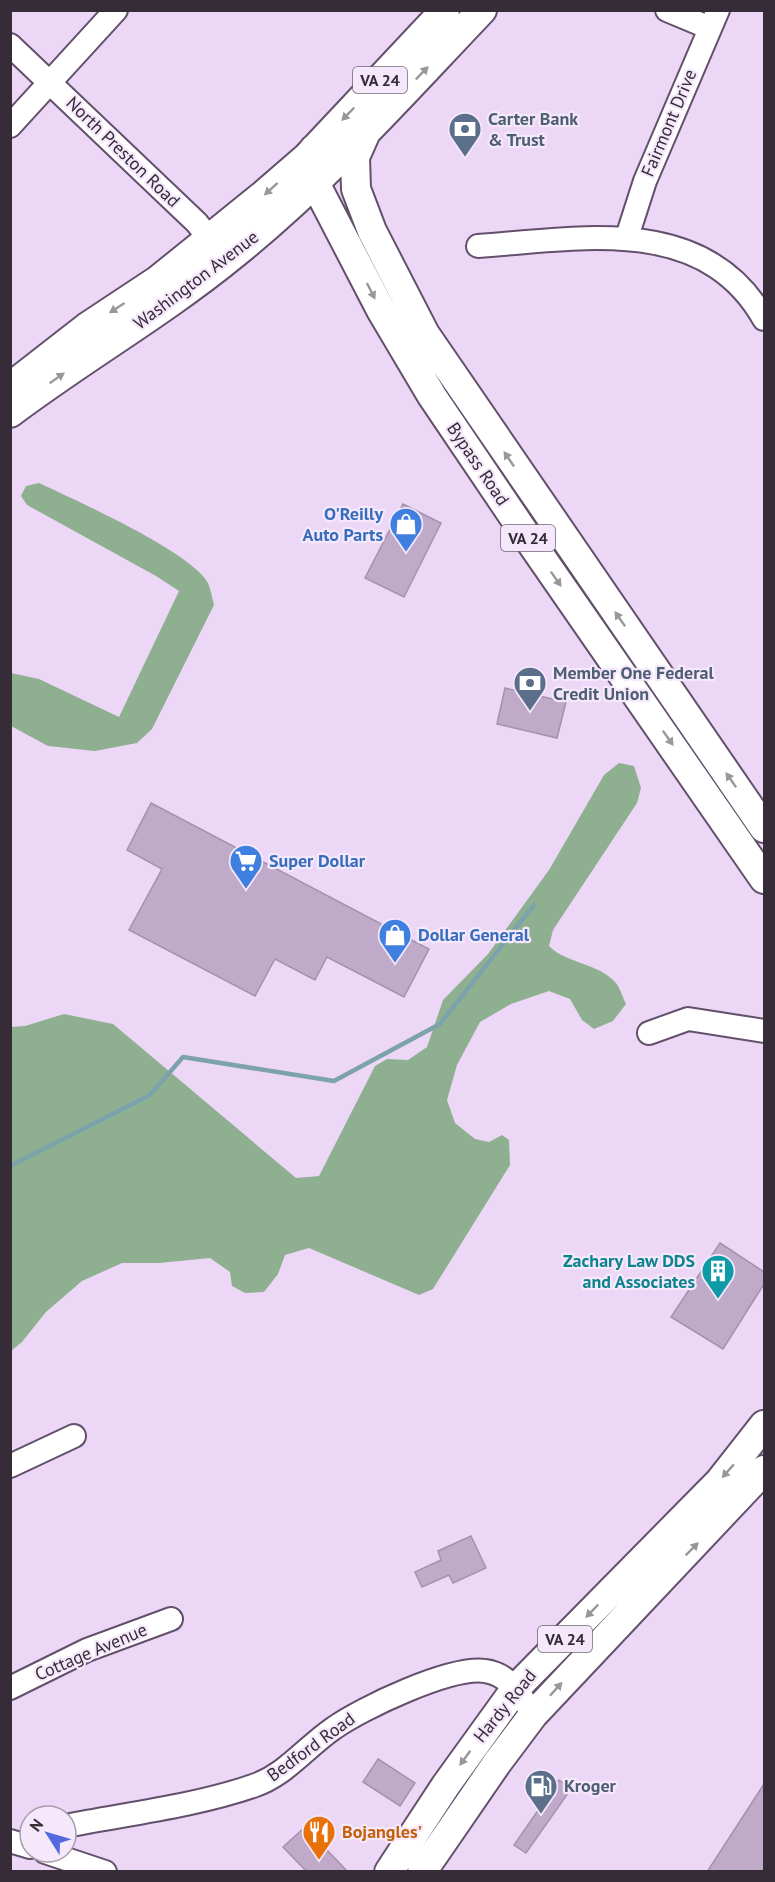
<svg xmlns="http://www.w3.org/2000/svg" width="775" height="1882" font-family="'PT Sans',sans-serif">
<rect width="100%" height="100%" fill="#edd7f7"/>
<path fill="#8fb090" d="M39,483C73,499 192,552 208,583C211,590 212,598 214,605L152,729L137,743L95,751L48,746L11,726V673L39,679L119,717L179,591L156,576L27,505L21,496L26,486Z
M619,763L634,766L641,788L637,803L553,930L549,946C567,964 599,963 616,983C620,988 623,998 626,1004L613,1021L594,1029L582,1020L570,999L549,991L511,1004L480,1022L457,1065L447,1100L455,1123L475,1139L489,1142L502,1135L509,1140L510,1165L433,1289L419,1295L309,1248L285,1255L278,1274L264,1292L245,1293L232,1286L230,1272L210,1258L159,1263H122L82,1281L46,1312L22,1342L11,1351V1027L25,1026L64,1014L113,1024L296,1178L319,1176L375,1066L387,1059L408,1060L427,1047L443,1000L488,954L549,870L604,775Z"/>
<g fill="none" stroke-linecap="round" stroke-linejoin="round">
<path stroke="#7ca2ab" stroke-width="4.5" d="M10,1166L150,1095L183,1057L334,1081L440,1024L534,905"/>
</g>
<path fill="#c0aac9" stroke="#a590ae" stroke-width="1.5" d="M403,504L441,523L404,597L365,578Z
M505,688L566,702L557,738L497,724Z
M151,803L429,949L404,997L327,957L315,980L275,959L255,996L129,930L162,869L127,850Z
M720,1243L764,1272V1284L723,1349L671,1317Z
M471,1536L486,1568L453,1583L449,1575L422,1587L415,1572L441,1560L438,1551Z
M378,1759L415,1783L400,1806L363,1782Z
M559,1780L571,1789L526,1853L514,1845Z
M764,1784V1872H707Z
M305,1827L348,1872H307L283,1847Z"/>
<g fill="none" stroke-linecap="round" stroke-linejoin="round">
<g stroke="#63506b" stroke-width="26">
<path id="minor" d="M667,10L710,28
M10,45L197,223L210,240L211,253
M10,126L116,10
M627,237L645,181L718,10
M478,246C579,239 704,213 764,319
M649,1033L688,1019L764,1031
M10,1466L74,1436
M10,1688L87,1650L171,1619
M66,1826C127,1814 195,1806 253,1786C286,1775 306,1747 334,1728C362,1708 451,1666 485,1671C510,1674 522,1697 533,1715
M10,1841L30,1847
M45,1852L105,1872"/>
</g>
<g stroke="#63506b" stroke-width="32">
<path id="major" d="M367,130L355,157L356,189L372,231L425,334L764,828
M314,149L315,183L381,310L432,396L534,547L764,879
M10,387L87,327L158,280L262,196L307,157L445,10
M10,413C83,358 162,313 233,255C324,182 402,94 482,10
M389,1872L446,1785L516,1688L720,1481L764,1425
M422,1872L497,1763L533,1715L764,1470"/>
</g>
<use href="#minor" stroke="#fff" stroke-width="22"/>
<use href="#major" stroke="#fff" stroke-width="28"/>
</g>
<defs><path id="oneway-solid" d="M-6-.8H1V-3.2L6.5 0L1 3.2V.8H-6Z" transform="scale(1.5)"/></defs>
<g fill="#9a969c">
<use href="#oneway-solid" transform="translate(422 73) rotate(-46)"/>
<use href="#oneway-solid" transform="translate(348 114) rotate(134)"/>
<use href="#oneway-solid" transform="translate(271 189) rotate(138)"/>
<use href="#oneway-solid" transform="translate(371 291) rotate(63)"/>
<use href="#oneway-solid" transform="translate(117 308) rotate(147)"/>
<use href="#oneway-solid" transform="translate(57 378) rotate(-35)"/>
<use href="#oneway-solid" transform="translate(509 459) rotate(-124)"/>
<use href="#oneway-solid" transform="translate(556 579) rotate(55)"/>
<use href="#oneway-solid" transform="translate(620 619) rotate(-125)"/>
<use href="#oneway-solid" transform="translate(668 738) rotate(55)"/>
<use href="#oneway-solid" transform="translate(731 780) rotate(-125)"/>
<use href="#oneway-solid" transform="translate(728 1471) rotate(131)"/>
<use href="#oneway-solid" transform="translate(692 1549) rotate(-45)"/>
<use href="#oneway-solid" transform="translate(592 1611) rotate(134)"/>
<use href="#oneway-solid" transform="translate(556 1689) rotate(-48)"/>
<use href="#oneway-solid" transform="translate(465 1758) rotate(126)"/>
</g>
<defs>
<g id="bank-pin" transform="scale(1.725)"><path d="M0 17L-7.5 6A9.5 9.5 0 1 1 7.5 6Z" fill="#5c6f8a" stroke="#f5e8fb"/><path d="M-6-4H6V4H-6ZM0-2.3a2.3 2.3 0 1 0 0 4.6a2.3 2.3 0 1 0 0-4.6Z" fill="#fff"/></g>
<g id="shop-pin" transform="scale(1.725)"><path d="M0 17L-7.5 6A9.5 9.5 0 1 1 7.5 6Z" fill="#3f7fe0" stroke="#f5e8fb"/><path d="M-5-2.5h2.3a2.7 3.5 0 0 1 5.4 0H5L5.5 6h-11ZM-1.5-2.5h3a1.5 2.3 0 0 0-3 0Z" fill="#fff"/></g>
<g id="supermarket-pin" transform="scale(1.725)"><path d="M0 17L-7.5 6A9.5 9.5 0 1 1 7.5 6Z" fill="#3f7fe0" stroke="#f5e8fb"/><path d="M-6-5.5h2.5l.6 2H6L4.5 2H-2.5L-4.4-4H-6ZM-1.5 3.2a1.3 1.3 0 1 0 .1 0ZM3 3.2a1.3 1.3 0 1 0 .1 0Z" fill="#fff"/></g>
<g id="building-pin" transform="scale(1.725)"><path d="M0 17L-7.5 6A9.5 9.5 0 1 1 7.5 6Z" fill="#0f9aa8" stroke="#f5e8fb"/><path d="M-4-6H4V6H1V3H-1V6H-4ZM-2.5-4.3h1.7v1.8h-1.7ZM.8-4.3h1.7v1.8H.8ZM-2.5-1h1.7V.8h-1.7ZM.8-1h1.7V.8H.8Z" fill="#fff"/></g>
<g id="fuel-pin" transform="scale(1.725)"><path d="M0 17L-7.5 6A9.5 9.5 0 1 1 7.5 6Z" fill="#5c6f8a" stroke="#f5e8fb"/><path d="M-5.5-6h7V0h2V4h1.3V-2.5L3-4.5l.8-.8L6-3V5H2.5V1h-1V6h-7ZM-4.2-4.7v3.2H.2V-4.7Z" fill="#fff"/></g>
<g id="restaurant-pin" transform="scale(1.725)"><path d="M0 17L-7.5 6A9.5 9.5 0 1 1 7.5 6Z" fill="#e8710a" stroke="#f5e8fb"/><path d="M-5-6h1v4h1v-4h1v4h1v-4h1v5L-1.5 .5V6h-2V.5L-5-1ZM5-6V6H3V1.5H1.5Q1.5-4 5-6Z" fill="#fff"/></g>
</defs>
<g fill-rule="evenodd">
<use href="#bank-pin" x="465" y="129"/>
<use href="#shop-pin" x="406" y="524"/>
<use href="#bank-pin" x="530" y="683"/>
<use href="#supermarket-pin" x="246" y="861"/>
<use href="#shop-pin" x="395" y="935"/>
<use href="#building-pin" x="718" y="1271"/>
<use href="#fuel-pin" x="541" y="1786"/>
<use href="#restaurant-pin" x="319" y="1832"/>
</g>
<g text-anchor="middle" stroke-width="4.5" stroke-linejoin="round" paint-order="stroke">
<g fill="#f5e8fb" stroke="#6f6472" stroke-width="1.5">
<rect x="353" y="67" width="54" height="26" rx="4.5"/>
<rect x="501" y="525" width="54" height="26" rx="4.5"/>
<rect x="538" y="1626" width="54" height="26" rx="4.5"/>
</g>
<g font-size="16" font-weight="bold" fill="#352c38">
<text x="380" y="86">VA 24</text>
<text x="528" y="544">VA 24</text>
<text x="565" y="1645">VA 24</text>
</g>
<g font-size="18" font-weight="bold" fill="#4e5e75" stroke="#f5e8fb" text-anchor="start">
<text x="488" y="125">Carter Bank<tspan x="488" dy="21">&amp; Trust</tspan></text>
<text x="553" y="679">Member One Federal<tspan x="553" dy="21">Credit Union</tspan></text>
<text x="564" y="1792">Kroger</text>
</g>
<g font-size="18" fill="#352c38" stroke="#f5e8fb">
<text transform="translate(669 123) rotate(-67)" y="6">Fairmont Drive</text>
<text transform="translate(123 152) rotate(44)" y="6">North Preston Road</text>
<text transform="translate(196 280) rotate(-37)" y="6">Washington Avenue</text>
<text transform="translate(478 464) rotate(56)" y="6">Bypass Road</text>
<text transform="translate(91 1652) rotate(-23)" y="6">Cottage Avenue</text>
<text transform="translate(505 1706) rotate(-51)" y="6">Hardy Road</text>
<text transform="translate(311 1747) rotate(-36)" y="6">Bedford Road</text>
</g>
<g font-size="18" font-weight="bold" fill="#366cbe" stroke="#f5e8fb" text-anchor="start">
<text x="383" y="520" text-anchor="end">O'Reilly<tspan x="383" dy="21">Auto Parts</tspan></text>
<text x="269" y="867">Super Dollar</text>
<text x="418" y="941">Dollar General</text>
</g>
<g font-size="18" font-weight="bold" fill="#0d838f" stroke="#f5e8fb" text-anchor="end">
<text x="695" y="1267">Zachary Law DDS<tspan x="695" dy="21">and Associates</tspan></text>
</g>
<g font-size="18" font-weight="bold" fill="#c56008" stroke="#f5e8fb" text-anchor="start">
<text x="342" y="1838">Bojangles'</text>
</g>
</g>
<rect width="775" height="1882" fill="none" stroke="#352c38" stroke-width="24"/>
<g transform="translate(48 1834) rotate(307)"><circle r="28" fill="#f5e8fb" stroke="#a89dad" stroke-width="1.5"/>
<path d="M0-4.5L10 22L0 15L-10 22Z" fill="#536adf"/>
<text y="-9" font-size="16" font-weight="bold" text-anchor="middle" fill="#352c38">N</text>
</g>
</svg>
